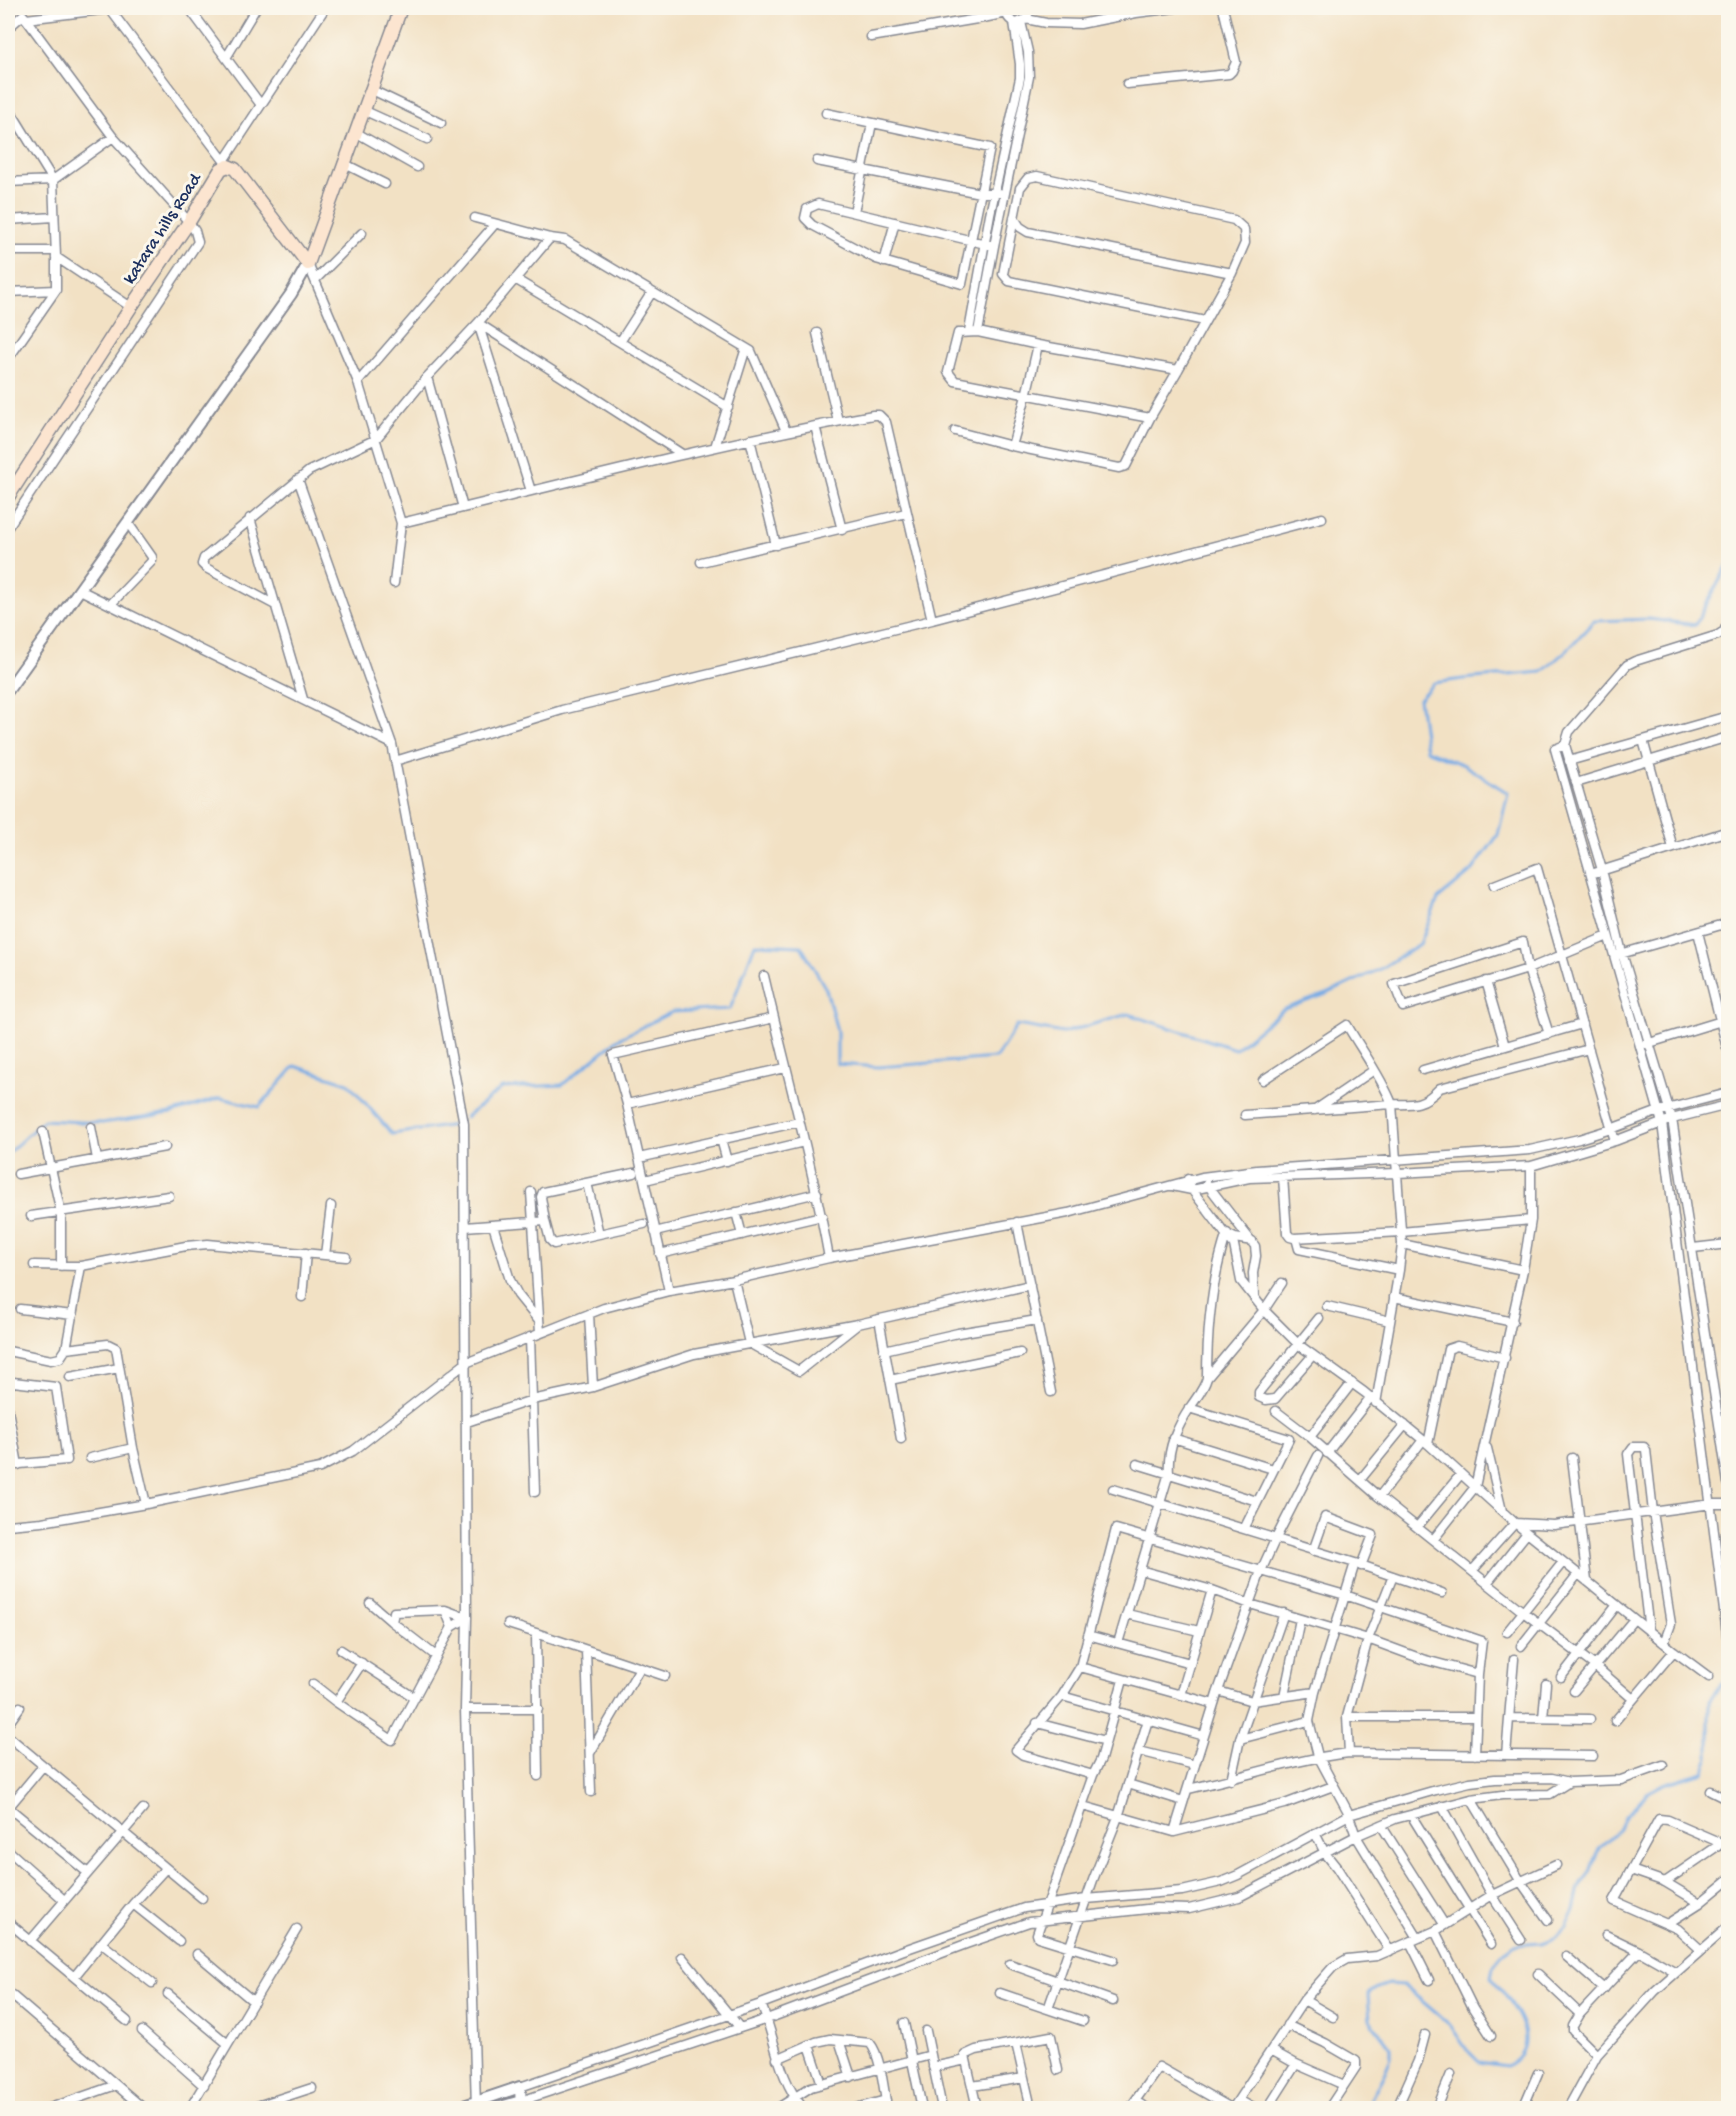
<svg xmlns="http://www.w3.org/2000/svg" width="1736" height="2116" font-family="'Gochi Hand',sans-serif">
<rect width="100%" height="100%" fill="#fbf7ec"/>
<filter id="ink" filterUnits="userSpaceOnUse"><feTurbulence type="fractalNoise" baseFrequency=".0167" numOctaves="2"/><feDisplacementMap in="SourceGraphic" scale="12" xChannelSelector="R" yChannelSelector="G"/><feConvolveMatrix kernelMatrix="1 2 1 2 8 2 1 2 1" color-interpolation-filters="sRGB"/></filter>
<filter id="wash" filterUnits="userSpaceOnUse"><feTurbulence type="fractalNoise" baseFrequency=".008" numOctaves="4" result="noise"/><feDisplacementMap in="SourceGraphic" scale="24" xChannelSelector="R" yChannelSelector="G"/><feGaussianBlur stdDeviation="1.35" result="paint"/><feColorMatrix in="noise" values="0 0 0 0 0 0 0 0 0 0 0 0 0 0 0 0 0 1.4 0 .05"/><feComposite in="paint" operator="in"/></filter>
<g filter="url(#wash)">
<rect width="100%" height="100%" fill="#f2e1c4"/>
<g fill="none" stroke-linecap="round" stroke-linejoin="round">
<path stroke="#79ace5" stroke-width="3" d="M466,1117L502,1088L562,1085L618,1039L672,1012L730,1009L755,944L801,946L826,989L837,1031V1064L878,1067L996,1058L1017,1025L1063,1033L1128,1014L1235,1049L1284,1009L1327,994L1380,969L1420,944L1438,899L1472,871L1498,835L1508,793L1464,765L1426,750L1419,699L1434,683L1463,679L1542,672L1568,649L1594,621L1649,619L1695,625L1728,565
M8,1153L44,1120L102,1123L171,1113L220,1098L259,1107L295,1066L348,1083L392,1134L455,1125L461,1121
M1366,2108L1384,2074L1391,2058V2048L1370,2020L1368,1994L1377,1988L1388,1984L1403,1985L1450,2025L1467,2050L1479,2062L1506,2066C1548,2045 1510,2000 1491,1977L1493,1967L1502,1953L1513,1945L1542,1943L1556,1938L1566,1927L1574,1910L1579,1888L1590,1872L1599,1848L1620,1828L1625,1817L1647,1793L1664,1784L1703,1772L1709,1757V1700L1720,1686L1728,1680"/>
</g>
</g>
<g filter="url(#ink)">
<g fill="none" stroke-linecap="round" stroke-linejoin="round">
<g stroke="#868891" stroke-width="11">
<path id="minor" d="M109,8L228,166
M189,8L261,105
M981,8L983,18L1007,13
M1007,8C1005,15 1009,21 1017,23L1026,19L1029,12L1028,8
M26,19L118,8
M1026,19L1046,23L1080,24L1136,13L1175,8
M8,28L23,15L113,137L189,222L195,231L198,242L8,527
M871,37L983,18
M226,58L256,8
M1127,84L1229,74L1232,71L1236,62L1223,8
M370,89L441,123
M8,107L53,180L56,257V290L8,359
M363,110L427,139
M826,113L990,148L962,284
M355,132L417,167
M224,161L325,8
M817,161L980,193H999
M343,163L385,184
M8,182L53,180L113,137
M854,212L872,123
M475,218L550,238L565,240L751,351L786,431
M1014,218L1020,227L1028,232L1232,273
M8,220L54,217
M8,251H55
M56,257L131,307
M884,262L895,222
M308,264L358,382L401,523C558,485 714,444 873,415H879L886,422L932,620L1322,518
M515,279L728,407
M315,280L362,233
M962,284L876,259L812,225L805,218L807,209L818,204L994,246
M8,292L56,290
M969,331L990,214L1020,78V64L1014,22
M978,332L994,246L1029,77L1028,52L1021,22
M817,333L838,421
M620,342L652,292
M427,377L463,508
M358,382L495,224
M1150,418L955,381L948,372L958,333L978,332L1038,345L1178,370
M815,426L842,530
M955,431L1012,446L1119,468L1126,466L1150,418L1178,370L1232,273L1245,243L1244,229L1234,220L1037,176L1028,178L1020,188L1003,274L1009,281L1205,321
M750,439L776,545
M1012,446L1026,396L1038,345
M715,447L746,348
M298,479L392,744L464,1124L467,1618L465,1709L476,2108
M531,491L478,323L682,454
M250,518L303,699
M701,562L906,513
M394,583L401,523
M80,590L392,744
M110,605L152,561V557L128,523
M275,605L206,568L202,564L204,558L309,471L376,439L427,377L478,323L550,238
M1643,740L1673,848
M1565,745L1569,732L1627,665L1635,661L1718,635L1724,631L1728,623
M395,761L562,710L932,620
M1569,761L1728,716
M1576,783L1728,737
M1591,874L1728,831
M1494,885L1537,868L1615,1141
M1698,932L1727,1048L1728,1047
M1617,955L1728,923
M764,976C786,1070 812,1163 829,1258
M1486,981L1505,1046
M1549,1034L1528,969L1523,942L1394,984L1403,1007L1528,969L1608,936
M1646,1044L1728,1019
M1423,1070L1582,1024
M1263,1080L1347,1025C1362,1051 1381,1076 1392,1104L1402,1244L1399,1270L1376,1403
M627,1104L785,1068
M1315,1110L1374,1070
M1245,1115L1392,1104C1414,1105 1424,1105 1440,1088L1589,1049
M91,1127L97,1159
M43,1132L61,1213V1266
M721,1139L727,1161
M639,1158L799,1122
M18,1174L165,1147
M1283,1177L1287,1233L1290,1237L1294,1238L1401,1232L1531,1220
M1188,1179L1192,1190L1234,1245L1241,1281L1264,1310L1299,1345L1364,1392L1428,1444L1515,1523L1674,1651L1709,1677
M645,1180L804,1142
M587,1183L599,1234
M1207,1184L1255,1246L1256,1256L1253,1273L1254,1296
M1172,1186L1192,1190L1249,1178L1398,1173L1531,1166L1615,1141L1672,1119L1728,1105
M531,1192L540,1333
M736,1212L742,1235
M31,1216L169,1196
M545,1221L550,1240L554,1244L644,1224
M1017,1222L1051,1392
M493,1225L510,1280L518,1295L539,1321
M465,1227L545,1221L541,1197L543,1192L634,1173
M655,1232L817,1193
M1227,1234L1235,1238L1252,1241
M1296,1238L1299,1249L1399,1270
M1402,1244L1523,1270
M1693,1248L1728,1244
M660,1254L822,1216
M325,1255L331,1206
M34,1265L81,1266L186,1246L208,1244L346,1257
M81,1266L66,1349L108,1344L116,1348L133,1448L146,1504
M734,1280L749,1343L799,1371L857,1325
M669,1291L627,1104L613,1055L774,1018
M302,1297L306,1253
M1394,1297L1513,1322
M1327,1306L1390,1321
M20,1309L73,1315
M589,1314L593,1387
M879,1319L901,1439
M530,1337L535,1492
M884,1350L958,1333L1037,1320
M8,1351L51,1360L60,1358L66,1349
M1313,1355L1275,1399L1266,1400L1259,1397V1392L1319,1318
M70,1377L119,1368
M1207,1378L1264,1310L1282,1283
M890,1380L1020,1353
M1352,1383L1310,1437L1379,1497L1522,1611L1595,1666L1633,1699
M8,1387L13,1382L56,1387L67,1460L8,1465
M1189,1408L1289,1439L1244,1529
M8,1410L18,1465
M1276,1411L1310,1437
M467,1422L532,1400L593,1387L694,1354L858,1324L1030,1285
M1173,1438L1273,1469
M1428,1444L1448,1349L1457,1346L1505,1358
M1487,1448L1502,1511
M1327,1453L1370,1398
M90,1458L133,1448
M1572,1458L1587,1581
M1137,1464L1257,1501
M1360,1480L1405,1425
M1728,1483L1672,1119L1622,953L1602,870L1565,745L1555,749L1662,1123L1728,1642
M1113,1489L1355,1563L1442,1593
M1379,1497L1423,1440
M8,1525L42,1522L146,1504L320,1468L353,1451L466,1363L604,1308L669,1291L734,1280L829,1258L1068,1213L1202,1177L1257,1170L1530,1150L1579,1139L1611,1129L1659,1111L1728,1093
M1418,1526L1461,1474
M1433,1540L1475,1487L1523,1270L1531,1220V1166
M1313,1551L1325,1517L1373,1535L1361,1566
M1355,1563L1315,1692L1309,1721L1318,1756L1347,1810L1356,1836L1418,1938
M1140,1570L1212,1590L1250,1604L1368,1639L1422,1659L1478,1674
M1472,1571L1515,1523L1554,1525L1712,1504H1728
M1487,1583L1527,1533
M370,1603L392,1622L436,1656
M445,1610L467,1618
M1127,1614L1199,1631
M392,1622L394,1612L445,1610L452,1627
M508,1624L536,1633
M1649,1631L1628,1454L1633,1447H1644L1646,1450L1653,1512L1671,1624L1664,1643
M1507,1632L1563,1562
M1088,1635L1190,1663
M1118,1643L1169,1473C1167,1448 1177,1427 1191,1406C1197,1397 1204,1389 1207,1378C1207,1329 1211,1280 1227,1233
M1521,1646L1578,1574
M341,1650L415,1698
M586,1650L591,1792
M1080,1667L1214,1704
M1561,1677L1617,1605
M313,1684L336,1702L392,1740L452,1627L467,1618
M1218,1691L1252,1701L1315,1692
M1574,1691L1634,1619
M1181,1695L1212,1590
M1062,1696L1204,1736
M1284,1696L1300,1619
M336,1702L362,1663
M465,1709H538
M1347,1717H1475
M1510,1718L1590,1719
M1543,1718L1546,1684
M1615,1721L1674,1651
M1037,1723L1106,1741
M8,1724L20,1707
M8,1736L202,1898
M1240,1739L1309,1721
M1139,1751L1195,1765
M590,1753L640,1668
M1349,1753L1347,1717L1368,1639L1393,1576
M1506,1755L1514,1659
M1093,1775L1023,1755L1016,1750L1062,1696L1080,1667L1116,1529L1345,1595L1482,1641L1478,1674L1475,1755
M538,1776L536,1633L665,1676
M1231,1780L1240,1739L1284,1613
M1128,1784L1183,1801
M1188,1789C1241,1778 1294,1759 1349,1753L1593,1756
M1710,1791L1728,1800
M1471,1799L1521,1882L1548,1920
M1083,1806L1174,1832L1285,1804L1333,1786
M1442,1806L1492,1895L1521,1940
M8,1807L88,1873
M8,1808L43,1766
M1411,1815L1491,1944
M1381,1825L1444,1924
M1174,1832L1218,1691L1261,1571L1275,1540L1318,1456
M1315,1833L1325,1853L1337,1868L1390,1951
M8,1850L64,1900
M1631,1870L1665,1882L1700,1903
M1665,1882L1722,1843
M133,1904L179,1941
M8,1922L127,2021
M1667,1924L1700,1903L1728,1880
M1435,1931L1473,2008L1491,2036
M1606,1935L1639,1951L1676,1972
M30,1941L143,1809
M1410,1942L1429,1980
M101,1943L152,1983
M1701,1950L1678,1929L1614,1901L1659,1819L1668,1820L1728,1846
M197,1954L254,2002
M1566,1956L1604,1989
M682,1957L740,2028
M1113,1960L1038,1937L1037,1934L1093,1775L1101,1759L1123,1680
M1010,1964L1113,2001
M1538,1974L1580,2014L1639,1951
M74,1977L133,1904L166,1868
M8,1992L143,2108
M1000,1993L1083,2021
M168,1994L228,2044
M1304,2000L1333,2017
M761,2004C776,2040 778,2078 803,2108
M1048,2009L1093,1880L1118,1817L1148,1720
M1580,2014L1573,2026V2031L1597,2055
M904,2023L922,2108
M1287,2025L1325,2043L1356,2061V2067L1329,2108
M142,2031L204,2086
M926,2031L942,2108
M839,2040L851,2077
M1016,2043L1031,2108
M809,2045L822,2084
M1271,2050L1296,2064L1344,2085
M777,2059L816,2042L830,2039L870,2043C881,2056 884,2091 887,2108
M966,2060L977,2108
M933,2067L966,2060L965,2055L976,2050L1051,2036L1058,2070
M972,2086L1024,2078
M520,2087L761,2004L901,1951L1024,1908L1086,1899L1182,1891L1221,1882L1238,1875L1349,1815L1436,1790L1470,1782L1495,1779L1552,1778L1569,1782L1621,1780L1663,1765
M1239,2100L1253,2108
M521,2101L767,2019L966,1944L1029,1922L1156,1908L1189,1909L1239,1897L1356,1836L1395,1819L1471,1799L1502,1795L1550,1794L1569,1782
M1135,2101L1147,2108
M50,2108L116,2085
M190,2108L297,1929
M251,2108L312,2088
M778,2108L811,2087L931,2055
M856,2108L886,2100
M1130,2108L1159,2067L1231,2108
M1233,2108L1304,2000L1333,1967L1347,1959L1377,1956L1435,1931L1492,1895L1556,1865
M1268,2108L1296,2064
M1397,2108L1418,2061L1425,2035
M1437,2108L1451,2074
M1523,2108L1538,2073
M1568,2108L1597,2055L1655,1991L1728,1927"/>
</g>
<g stroke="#868891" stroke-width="14">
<path id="tertiary" d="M8,690L291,294L308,264
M458,2108L520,2087L521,2108
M497,2108L521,2101"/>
</g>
<g stroke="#868891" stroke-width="15">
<path id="secondary" d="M308,264L401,8
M8,497L131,307L189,222L221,169L228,166L235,169L308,264"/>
</g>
<use href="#minor" stroke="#fff" stroke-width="8"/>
<use href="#tertiary" stroke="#fff" stroke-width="10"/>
<use href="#secondary" stroke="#fce5d0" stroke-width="12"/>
</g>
</g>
<g text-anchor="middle" stroke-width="6" stroke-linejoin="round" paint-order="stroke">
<g font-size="18" fill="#1b2f5e" stroke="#fbf7ec">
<text transform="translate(161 228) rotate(-57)" y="6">katara hills Road</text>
</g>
</g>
<rect width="1736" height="2116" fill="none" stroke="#fbf7ec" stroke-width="30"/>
</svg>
